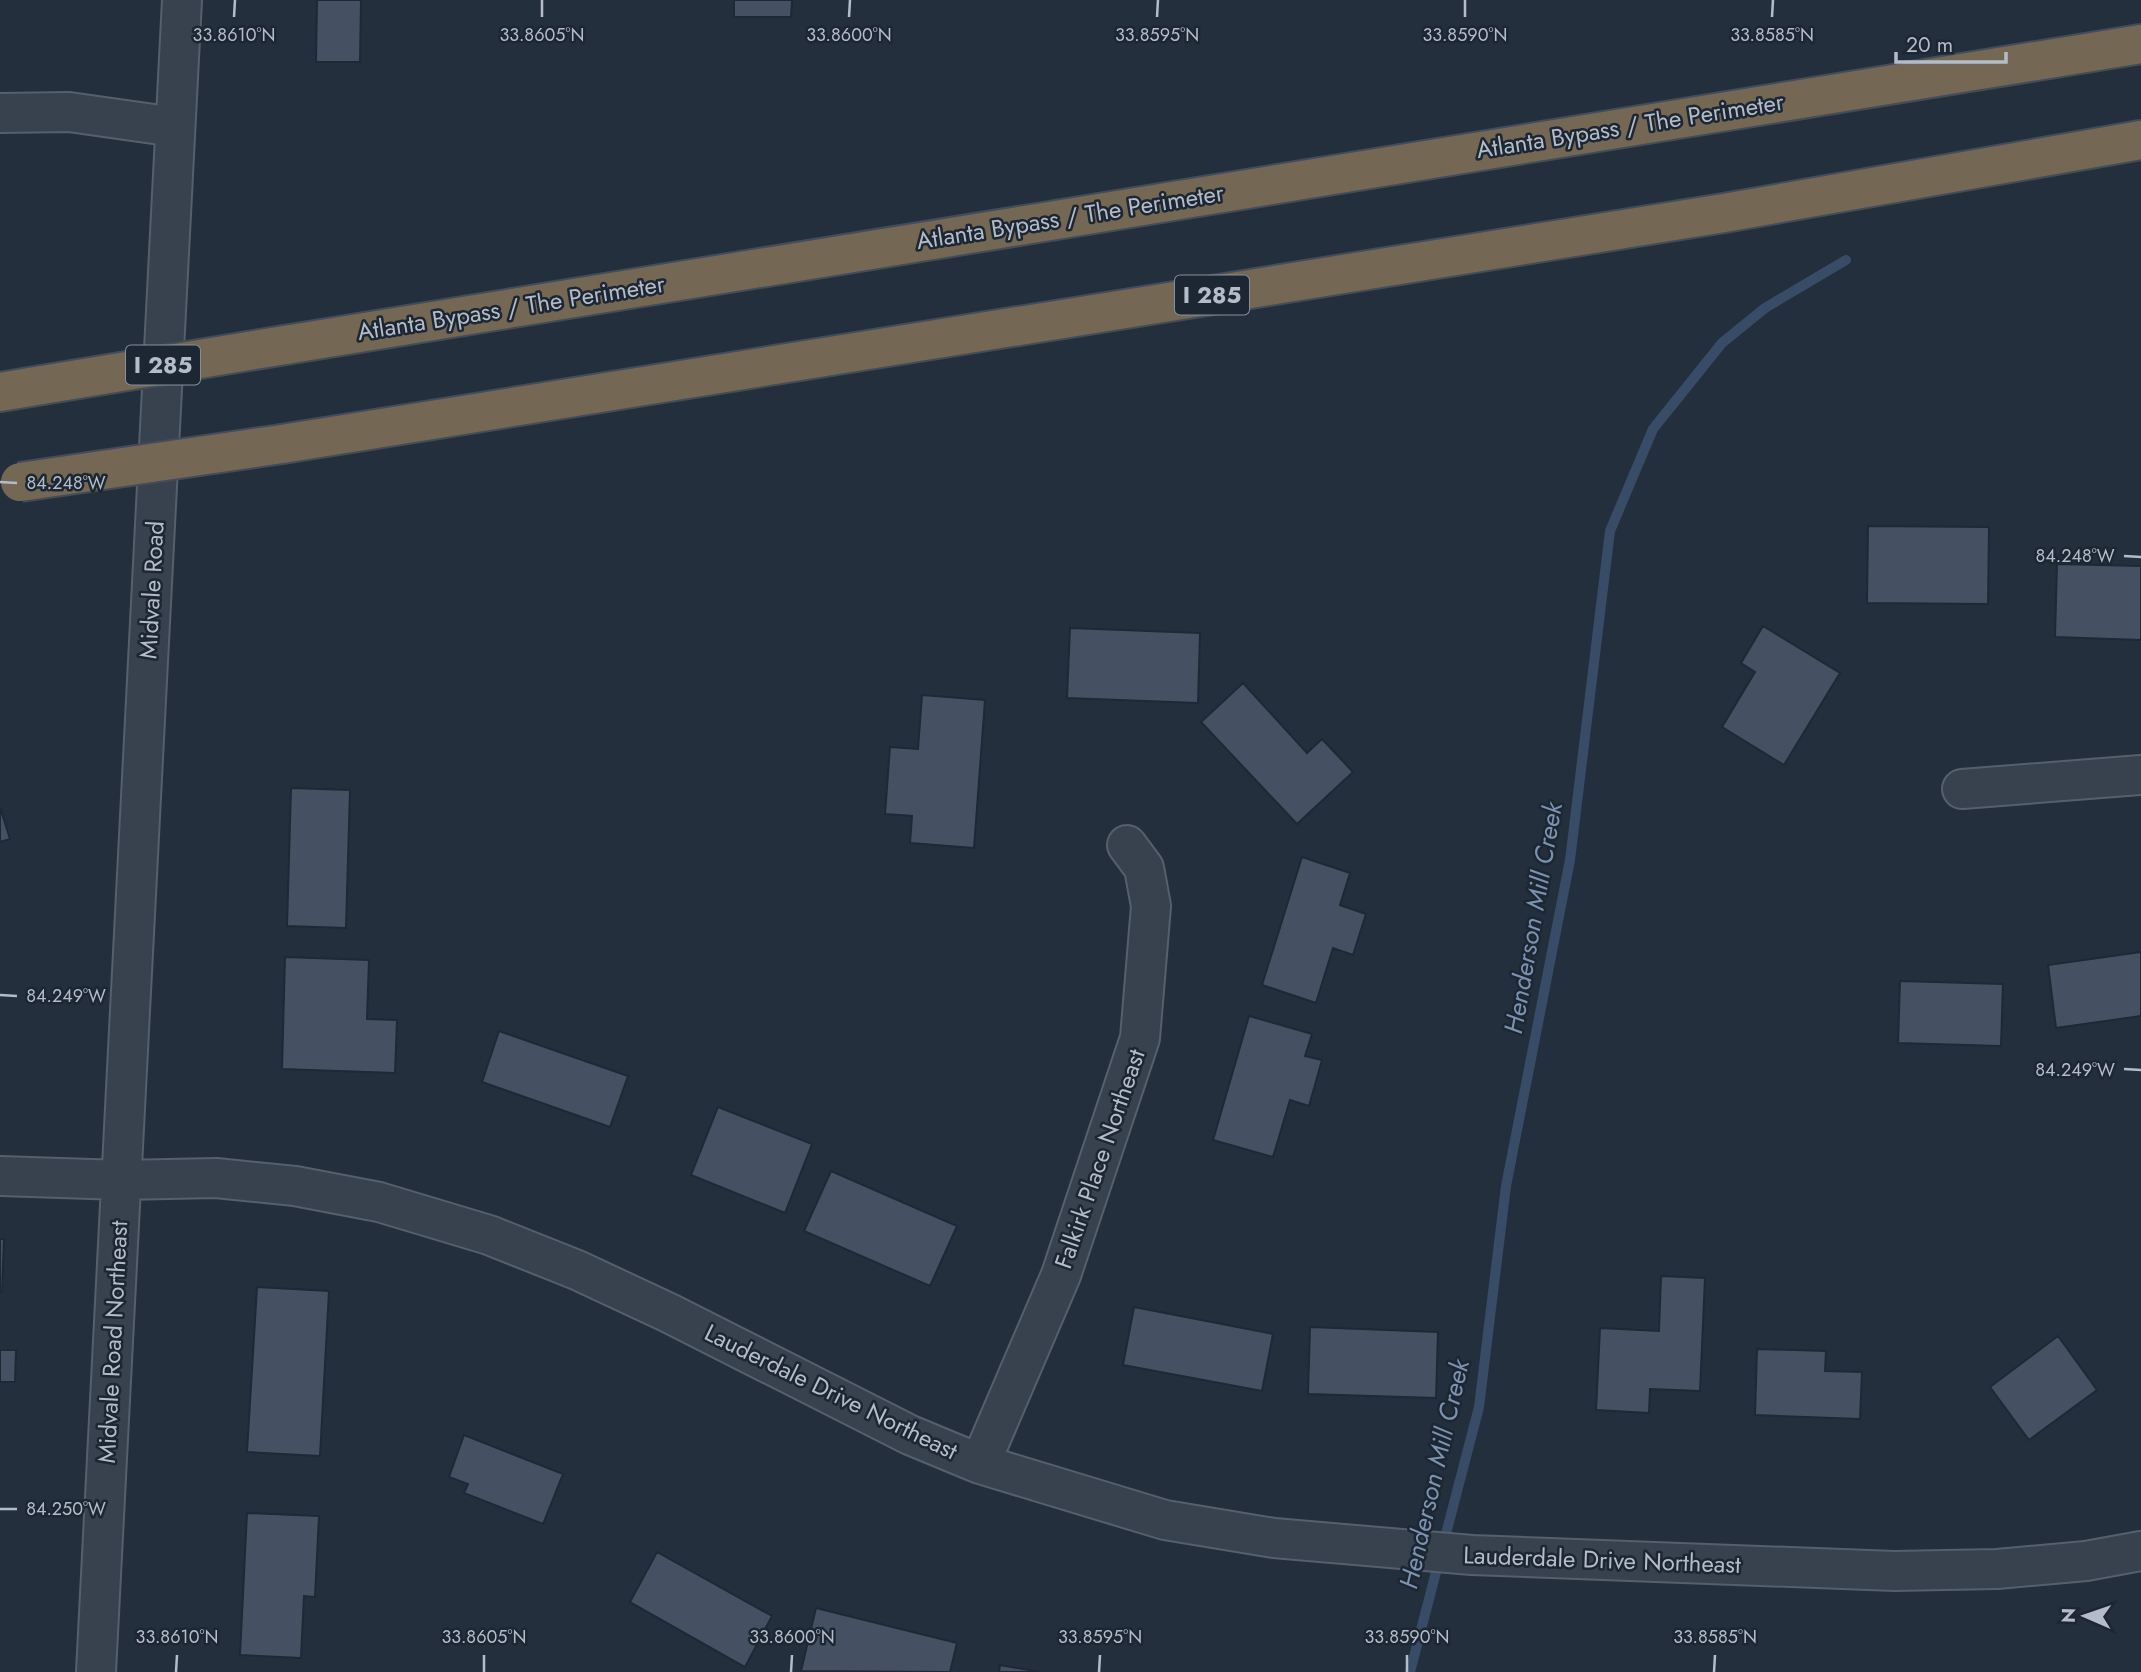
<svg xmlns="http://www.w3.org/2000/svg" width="2141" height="1672" font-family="Jost,sans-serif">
<rect width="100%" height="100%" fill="#242f3e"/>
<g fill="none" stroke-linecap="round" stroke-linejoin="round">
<path stroke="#394c67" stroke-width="10" d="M1410,1672L1479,1407L1506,1186L1570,860L1610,531L1653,429L1722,343L1765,308L1846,260"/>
</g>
<path fill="#455162" stroke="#1f2835" stroke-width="2" d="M317,0H361L360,62H316Z
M734,0H792L791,17H734Z
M1868,526L1989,527L1988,604L1867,603Z
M2057,564L2141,566V640L2055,637Z
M1763,626L1840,673L1784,765L1722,727L1755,672L1741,663Z
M1070,628L1200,633L1198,703L1067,698Z
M1243,683L1307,753L1322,739L1353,772L1297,824L1201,722Z
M922,695L985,700L974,848L910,843L912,816L885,814L890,747L918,749Z
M291,788L350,790L346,928L287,926Z
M0,807L10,839L0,842Z
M1302,857L1350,873L1340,905L1366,914L1353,955L1333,948L1316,1003L1262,985Z
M2141,952V1016L2056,1028L2048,965Z
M285,957L369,960L367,1019L397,1020L395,1073L282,1069Z
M1900,981L2003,984L2001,1046L1898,1043Z
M1249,1016L1312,1034L1305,1056L1322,1060L1309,1106L1290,1100L1273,1157L1213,1140Z
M499,1031L628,1076L610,1127L482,1082Z
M718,1107L812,1144L785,1213L691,1175Z
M831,1171L957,1226L930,1286L804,1231Z
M0,1239H4L2,1292L0,1291Z
M1661,1276L1705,1278L1700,1391L1650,1389L1649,1413L1596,1410L1600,1328L1659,1331Z
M257,1287L329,1291L320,1456L247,1452Z
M1134,1307L1273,1334L1262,1391L1123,1365Z
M1310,1327L1438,1332L1436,1398L1308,1394Z
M2058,1336L2097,1390L2029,1440L1990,1387Z
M1757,1349L1826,1351L1825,1371L1862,1372L1860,1419L1755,1415Z
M0,1350H16L15,1382H0Z
M464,1435L563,1474L543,1524L464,1493L468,1484L449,1477Z
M247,1513L319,1516L315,1597L304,1596L301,1658L240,1655Z
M657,1552L772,1616L745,1667L630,1602Z
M816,1608L957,1643L950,1672L801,1671Z
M1000,1665L1040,1672H999Z"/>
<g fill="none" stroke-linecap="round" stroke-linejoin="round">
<g stroke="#565f6c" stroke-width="42">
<path id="minor" d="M0,113L69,112L175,127
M1962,789L2141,775
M0,1176L121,1180L216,1178L295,1186L379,1202L489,1235L577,1270L669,1313L910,1435L980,1464L1165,1520L1274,1538L1472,1555L1894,1571L1997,1569L2086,1561L2141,1551
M980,1464L1061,1275L1140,1038L1151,906L1144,868L1127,845
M96,1672L182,0"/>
</g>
<g stroke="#434c59" stroke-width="42">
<path id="highway" d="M285,345L2141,44
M0,392L42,385
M282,444L1724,213L2141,140"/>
</g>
<use href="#minor" stroke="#38414e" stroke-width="38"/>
<use href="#highway" stroke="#746855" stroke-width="38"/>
<g stroke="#434c59" stroke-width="42" stroke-linecap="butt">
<path id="highway-bridge" d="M42,385L285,345
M20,482L282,444"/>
</g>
<use href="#highway-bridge" stroke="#746855" stroke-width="38"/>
</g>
<path fill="none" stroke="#b4bcc9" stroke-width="2.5" d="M234,17L235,0M542,17V0M849,17L850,0M1157,17L1158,0M1465,17V0M1772,17L1773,0M0,482L17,483M2124,556L2141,557M0,995L17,996M2124,1069L2141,1070M0,1509H17M176,1672L177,1655M484,1672V1655M791,1672L792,1655M1099,1672L1100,1655M1407,1672V1655M1714,1672L1715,1655"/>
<g text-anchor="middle" stroke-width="5" stroke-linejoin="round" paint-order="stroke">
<g fill="#1d2633" stroke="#878f9c" stroke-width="2">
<rect x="1175" y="275.5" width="74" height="39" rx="5"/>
<rect x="126" y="345.5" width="74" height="39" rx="5"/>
</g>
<g font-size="23" font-weight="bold" fill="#b4bcc9">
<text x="1212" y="303">I 285</text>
<text x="163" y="373">I 285</text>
</g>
<g font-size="24" fill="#b4bcc9" stroke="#1d2633">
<text transform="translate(1630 126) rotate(-9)" y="8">Atlanta Bypass / The Perimeter</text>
<text transform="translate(1070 217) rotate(-9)" y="8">Atlanta Bypass / The Perimeter</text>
<text transform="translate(511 308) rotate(-9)" y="8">Atlanta Bypass / The Perimeter</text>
<text transform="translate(152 590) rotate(-87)" y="8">Midvale Road</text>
<text transform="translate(1100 1159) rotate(-71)" y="8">Falkirk Place Northeast</text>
<text transform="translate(113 1342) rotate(-87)" y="8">Midvale Road Northeast</text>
<text transform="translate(831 1392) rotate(26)" y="8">Lauderdale Drive Northeast</text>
<text transform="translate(1602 1560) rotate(2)" y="8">Lauderdale Drive Northeast</text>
</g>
<g font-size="26" font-style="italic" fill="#7c92b1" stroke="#1d2633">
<text transform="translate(1533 918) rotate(-80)" y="9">Henderson Mill Creek</text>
<text transform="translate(1434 1474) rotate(-77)" y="9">Henderson Mill Creek</text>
</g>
</g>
<g font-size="18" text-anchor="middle" fill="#b4bcc9" stroke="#1d2633" stroke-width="5" stroke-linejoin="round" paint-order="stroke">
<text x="234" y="41">33.8610°N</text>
<text x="542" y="41">33.8605°N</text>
<text x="849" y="41">33.8600°N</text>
<text x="1157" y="41">33.8595°N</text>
<text x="1465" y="41">33.8590°N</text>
<text x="1772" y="41">33.8585°N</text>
<text x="66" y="489">84.248°W</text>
<text x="2075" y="562">84.248°W</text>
<text x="66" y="1002">84.249°W</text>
<text x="2075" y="1076">84.249°W</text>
<text x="66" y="1515">84.250°W</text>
<text x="177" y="1643">33.8610°N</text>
<text x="484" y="1643">33.8605°N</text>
<text x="792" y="1643">33.8600°N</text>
<text x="1100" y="1643">33.8595°N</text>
<text x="1407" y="1643">33.8590°N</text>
<text x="1715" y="1643">33.8585°N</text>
</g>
<g transform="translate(2085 1616) rotate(272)" stroke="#1d2633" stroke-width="5" paint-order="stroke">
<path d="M0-5L12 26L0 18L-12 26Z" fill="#b4bcc9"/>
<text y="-10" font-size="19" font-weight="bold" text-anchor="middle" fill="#b4bcc9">N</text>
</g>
<path d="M1896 52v10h110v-10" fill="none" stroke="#b4bcc9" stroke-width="3.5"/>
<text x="1906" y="52" font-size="21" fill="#b4bcc9" stroke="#1d2633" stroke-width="5" paint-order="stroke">20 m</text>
</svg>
